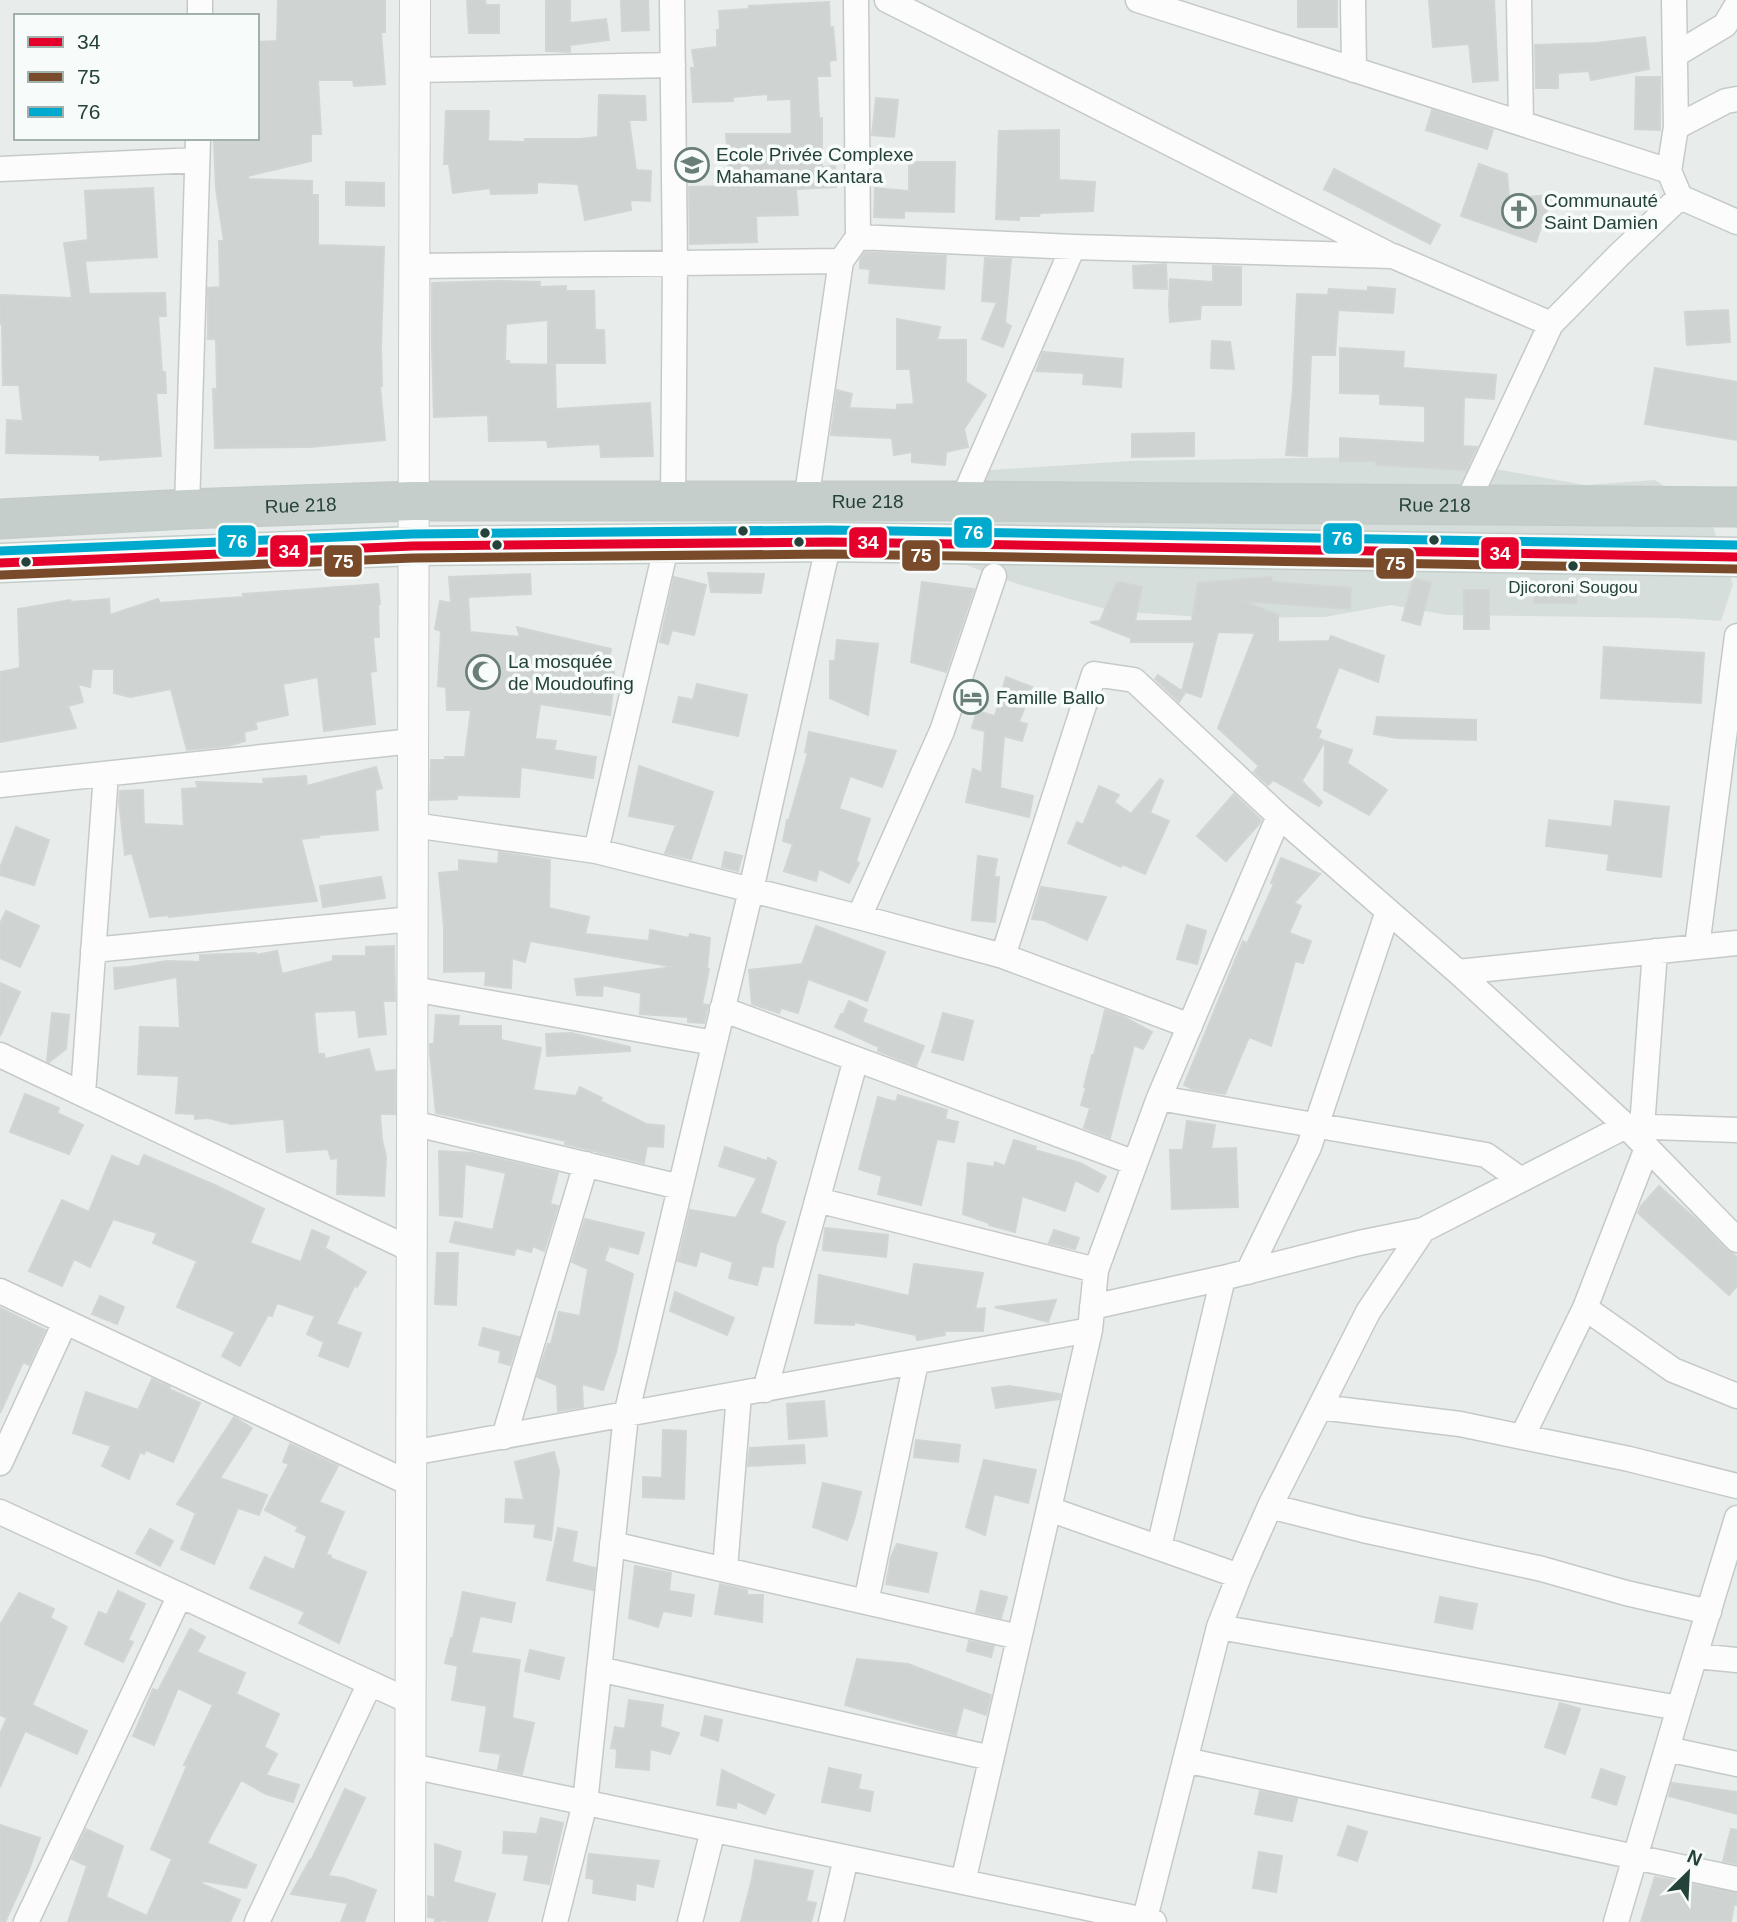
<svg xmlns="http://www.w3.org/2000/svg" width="1737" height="1922" font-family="Helvetica,sans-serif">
<rect width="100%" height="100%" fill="#e8edeb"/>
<path fill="#d6dedb" d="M1422,456L1585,485L1655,480L1709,515L1733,584L1721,621L1674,618L1447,615L1391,605L1325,617L1216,618L1112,611L1021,585L963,564L953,530L976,471L1130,461Z"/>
<path fill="#cfd4d2" stroke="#d1d6d4" stroke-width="2" d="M278,0H385V32H381L385,84L354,86L353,80H318L321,134H311V161L248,176V179L312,181V195H318V245L384,247L381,348L382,386H380L385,440L309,447L215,448L213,389H217L216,339H208V288L220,287L219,241H224L216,189L214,141L257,140V42L277,41Z
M467,0H485L486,5H499V33H469Z
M546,0H570V23L606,19L609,40L570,45V52L546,51Z
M621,0H648L649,30L622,31Z
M1298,0H1337V27H1298Z
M1429,0H1494L1498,80L1473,82L1469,44L1433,47Z
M829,2L830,28L833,27L836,60L829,61L830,76H817L819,118H822V167L835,166L836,187L796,189L798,215L756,216L757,242L690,244L689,187L730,186L726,134H792L791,99L768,100V94L733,97V101L693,102L691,68H695L692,50L717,47V30H720L719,11L749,9V6Z
M1645,37L1649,69L1591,80L1589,71L1558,73V88H1536L1535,45L1597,43Z
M1636,77H1660V130L1635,129Z
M599,95L645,96L646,120H629L636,170L651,171L650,201L630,200L631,210L585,220L578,184L537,182V193L491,194L490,188L453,193L449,164H444L446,111H489L488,141L525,142V139H580L598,137Z
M876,98L898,100L894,137L872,135Z
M1432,110L1493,130L1487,149L1426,130Z
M1059,130V180L1095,182L1093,211L1040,213L1039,216H1019V220L996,219L999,131Z
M909,162H955L954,212L904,211V218L874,217L875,188L909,191Z
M1479,164L1507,174L1509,198L1552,195L1536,242L1461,216Z
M1334,169L1440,225L1430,244L1324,189Z
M346,182L384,183V206L346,205Z
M153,188L157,257L85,261L89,294L165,293L166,316H158L162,372H165L166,393H156L161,456L100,460V455L6,453L7,420L23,421L19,385H3L2,324H0V295L72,298L64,243L88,240L85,191Z
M865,252L946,256L944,289L869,283L870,269L860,268V260Z
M985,258L1011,259L1005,323L1011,326L1003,347L982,339L997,302L982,301Z
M1166,264L1167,289L1134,288L1133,266Z
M1213,266L1241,267V305H1201L1200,319L1170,322L1169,305L1170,279L1213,282Z
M496,281L540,282V287L566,286V291H594L595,330H604L605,363H548V320L506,324L505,361H509V364L555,365L556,409L650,403L653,456L601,457L600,444L548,447L547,440L489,441L488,415L434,417L432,345V283Z
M1368,287L1395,289L1393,313L1338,310L1335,355H1311L1307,456L1286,455L1293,390L1297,294L1328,295L1329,289L1368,291Z
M1728,310L1730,342L1687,345L1685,312Z
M897,319L940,327L937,340H966V382L986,395L964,429L968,447L946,452L945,465L912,462V452L894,455L892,438L831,435L837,390L852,394L849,408L897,410V405L914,404L910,369H897Z
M1212,341L1230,342L1234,369L1211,368Z
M1340,348L1404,352L1403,368L1496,375L1494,399L1464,397L1463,446L1477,447L1466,470L1376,465V461H1340V438L1425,443V406L1380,404V394L1340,393Z
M1043,352L1123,359L1121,387L1083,384L1084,373L1036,371Z
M1655,368L1737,382V440L1645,424Z
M1194,433V456L1132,457V434Z
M708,573L764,574L761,593L711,592Z
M530,574L531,594L468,597L470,632L520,637L517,627L611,649L606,671L614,672L613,680L614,681L610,715L540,704L535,739L556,741L554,750L596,757L593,778L521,767L519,797L457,795V799L430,800L431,760H446L445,757H465L471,710H447L446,687L438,686L441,631L435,629L440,601L451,603L449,577Z
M674,577L706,585L694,635L672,630L668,644L660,642Z
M1271,577L1272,582L1351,588L1350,609L1243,601L1278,615V642L1329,641L1331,636L1384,656L1378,682L1339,667L1315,728L1321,731L1318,738L1325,741L1303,779L1296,775L1322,802L1319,806L1273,780L1268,785L1254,772L1259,766L1218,728L1255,633L1218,632L1201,697L1183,691L1185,693L1179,702L1155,679L1158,675L1182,691L1195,642H1131V638L1090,622L1100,621L1116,584H1119V582L1142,587L1135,621H1192L1198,583Z
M1414,578L1431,583L1420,625L1402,620Z
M922,582L974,589L946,672L911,662Z
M1534,582H1576V603H1534Z
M378,584L380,604H378L379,637H373L376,671L370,672L375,724L324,731L318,677L283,684L288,715L255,722L257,729L244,732L245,741L228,746L187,750L171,689L130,697L114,693V669H92L90,687L78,684L83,702L68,706L76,728L0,742V672L20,668L18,609L70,600L71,602L109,599L110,615L158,599L160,603L243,597V594Z
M1464,590H1489V629H1464Z
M837,640L878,644L868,715L830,698V661H835Z
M1604,647L1704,653L1701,703L1601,698Z
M1006,677L1032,687L1019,722L1027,724L1022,741L1004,736L1000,788L1033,796L1029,817L966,802L973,769L982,773L985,731L972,728L977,711L995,716Z
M697,684L747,695L738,736L673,722L679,697L693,700Z
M1377,717L1476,720V740L1397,738L1374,734Z
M809,732L896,751L882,787L850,776L839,809L870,819L856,861L859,863L849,883L819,869L816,881L784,871L793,844L783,841L787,820H789L808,753L805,752Z
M1325,741L1352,750L1347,763L1387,790L1369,815L1324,790Z
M639,766L713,792L691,859L665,853L676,825L629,816Z
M376,767L382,788L375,790L378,830L319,835V837L301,839L317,901L169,917L168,915L150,917L132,853L125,855L119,802L120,791L143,790L144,824L184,826L182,789L198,788L196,782L264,784L263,779L306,776L307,786Z
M1160,779L1163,781L1150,813L1169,821L1145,874L1122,864L1121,867L1068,843L1077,822L1083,825L1099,786L1119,795L1114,802L1131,814Z
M1234,794L1261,820L1259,824L1226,861L1197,836Z
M1615,801L1669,807L1661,877L1607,870L1609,854L1546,846L1549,820L1612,827Z
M16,827L49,840L34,885L0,875V868Z
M499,852L550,860L549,908L589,917L585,934L649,941L650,930L689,938L690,934L710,938L707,968L709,969L702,1004L708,1005L704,1023L688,1022V1017L640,1014L641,993L603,985L602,996L577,995L575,979L674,967L530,941L525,962L512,958L511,988L485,985L486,971L444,972V927L439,873L459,871V860L498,864Z
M725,852L742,856L738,871L722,867Z
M978,856L997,859L994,877H999L995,922L972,920Z
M1281,858L1320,874L1294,903L1301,906L1289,933L1311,941L1303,963L1295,961L1271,1046L1249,1037L1225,1094L1192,1089L1184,1085L1243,941L1247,944L1274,884L1271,883Z
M381,877L385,898L323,907L320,886Z
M1041,887L1106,897L1087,940L1043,920L1032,919Z
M6,911L39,926L20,967L0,958V924Z
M1187,925L1206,931L1197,964L1177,959Z
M816,926L885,952L867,1001L808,979L798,1013L781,1008L779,1013L752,1004L749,970L802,964Z
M394,946L395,1001H383L386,1034L359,1037L356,1010L314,1012L318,1054H324L325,1059L369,1049L375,1072L395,1070V1114H380L382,1140L386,1157L384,1196L337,1194L338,1158L331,1159L328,1149L287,1152L284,1119L231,1124L209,1118L195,1119V1114L176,1113L179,1076L138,1074L140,1027L180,1028L177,977L115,989L114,968L130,967L167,961L200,962V955L256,953V955L277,951L282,974L333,961V956H366V947Z
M0,983L20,992L0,1036Z
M849,1001L867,1010L862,1022L924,1046L916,1066L878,1051L879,1047L835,1027L841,1014L843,1015Z
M1105,1010L1122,1016L1152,1032L1143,1049L1134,1045L1110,1138L1084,1128L1090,1108L1081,1105L1086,1088L1084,1087L1092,1055H1094Z
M52,1013L69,1015L66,1049L49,1062L47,1061Z
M943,1013L973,1021L963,1060L932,1052Z
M436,1015L459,1016L458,1026H501V1040L541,1048L533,1090L576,1096L580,1087L602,1098L600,1101L646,1124L664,1126L663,1147L647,1146L644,1163L565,1144L566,1141L436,1113L430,1053V1044H434Z
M571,1033L630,1047V1051L547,1056L546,1034Z
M25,1094L59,1108L57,1113L83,1125L69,1154L10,1132Z
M898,1095L947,1110L945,1119L958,1122L954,1142L937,1139L921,1205L878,1194L882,1176L859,1169L878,1097L896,1102Z
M1187,1121L1215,1125L1211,1149L1236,1148L1238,1207L1172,1209L1170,1150H1183Z
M1014,1140L1036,1147L1035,1150L1080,1163L1106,1177L1098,1192L1075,1180L1065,1211L1022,1196L1015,1232L989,1225V1223L963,1214L968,1163L994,1167L995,1162L1005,1166Z
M725,1147L767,1161L768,1158L776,1162L760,1213L785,1222L776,1245L773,1267L762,1266L757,1285L729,1278L733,1262L700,1251L696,1266L678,1261L690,1210L736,1218L757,1178L719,1166Z
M439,1151L474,1153L558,1173L550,1204L558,1206L544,1251L533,1246L531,1252L516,1248L514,1255L450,1242L455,1222L493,1230L506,1173L465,1164L462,1217L440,1215Z
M144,1155L217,1186L264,1209L250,1243L301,1262L312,1230L329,1237L325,1248L366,1272L357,1287L355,1285L336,1324L361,1333L348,1367L319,1356L324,1342L307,1334L315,1316L277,1303L272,1316L268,1315L240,1366L222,1356L235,1332L177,1307L197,1261L153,1243L157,1233L113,1219L90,1267L74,1259L62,1286L29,1271L62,1200L89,1212L112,1156L139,1167Z
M1659,1186L1701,1224L1726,1250L1737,1257V1286L1729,1295L1638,1213L1641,1206Z
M585,1219L644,1233L638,1254L609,1246L604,1261L633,1274L616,1352L603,1390L582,1384L583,1407L558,1411L557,1385L537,1377L548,1344H551L559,1312L580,1316L588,1269L572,1262Z
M825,1228L888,1235L886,1257L823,1250Z
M1054,1230L1079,1238L1075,1249L1049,1243Z
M437,1253H458L456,1305L435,1304Z
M914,1264L983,1273L975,1309L985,1308L983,1331H944L945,1335L917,1340L916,1335L854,1322V1325L815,1323L819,1275L909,1296Z
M675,1292L734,1318L727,1335L670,1311Z
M100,1296L124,1307L117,1324L92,1314Z
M1056,1300L1048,1322L995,1307Z
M0,1308L45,1330L29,1365L23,1362L0,1413Z
M483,1328L519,1337L510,1365L499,1362L501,1351L479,1345Z
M152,1379L170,1387L169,1389L200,1403L173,1462L146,1450L144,1454L140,1452L129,1479L102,1466L111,1446L73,1433L86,1392L138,1410Z
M1009,1386L1060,1394L1059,1399L996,1408L992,1388Z
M824,1401L827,1436L789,1439L787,1404Z
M234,1417L252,1428L220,1478L267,1495L259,1515L238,1508L214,1564L181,1549L196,1513L177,1504Z
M663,1430L686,1431L684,1499L643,1497V1477L662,1478Z
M916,1440L960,1445L958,1462L914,1457Z
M290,1444L338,1466L319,1502L344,1512L326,1554L331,1556L330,1558L366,1572L339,1643L299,1623L305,1612L250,1588L265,1557L294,1570L307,1536L296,1531L298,1527L265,1510L289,1464L283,1462Z
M804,1445L805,1463L748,1466L750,1448Z
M554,1452L559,1471L551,1540L534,1537L536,1524L505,1522L506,1499L524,1500L515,1462Z
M984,1460L1036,1470L1028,1503L994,1494L985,1535L966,1527Z
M823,1483L861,1492L854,1520L847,1540L813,1527Z
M558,1528L577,1532L572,1562L595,1568L593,1590L547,1580Z
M150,1529L173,1541L160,1566L136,1553Z
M897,1544L937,1553L928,1592L886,1584L891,1557Z
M635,1566L671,1573L669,1591L694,1595L691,1616L663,1611L658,1627L629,1618Z
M720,1584L747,1590V1595H763L762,1622L715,1614Z
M118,1591L145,1604L128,1640L133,1642L123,1662L85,1644L99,1612L107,1615Z
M981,1591L1007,1597L1001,1618L976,1612Z
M463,1592L515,1603L511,1622L480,1616L471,1653L520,1660L512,1718L534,1723L522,1774L498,1769L501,1754L480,1751L487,1706L452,1700L458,1666L445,1663L451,1638H453Z
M19,1593L54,1609L50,1618L67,1627L32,1705L87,1731L77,1754L25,1731L0,1787V1734L7,1718L0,1715V1625Z
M1440,1597L1477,1604L1472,1629L1435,1622Z
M190,1629L205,1637L197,1652L245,1673L236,1694L279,1714L264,1747L277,1754L266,1775L299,1785L293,1802L266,1794L241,1780L207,1843L256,1865L246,1888L203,1881L202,1884L240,1900L230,1922H68L87,1866L72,1859L86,1829L123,1846L106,1897L147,1916L172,1859L151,1849L187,1766L184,1765L213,1705L178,1688L154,1745L133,1736L153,1689L158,1691Z
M969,1641L994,1646L991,1657L967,1651Z
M530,1650L564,1658L559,1679L525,1671Z
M857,1659L908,1664L991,1695L986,1715L963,1707L956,1735L845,1705Z
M629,1700L663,1705L660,1727L679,1733L670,1754L650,1749L649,1770L616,1767L617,1749L611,1748L615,1727L625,1729Z
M1560,1703L1580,1709L1565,1754L1545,1747Z
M705,1716L722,1720L718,1741L701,1735Z
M829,1768L861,1775L858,1789L873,1792L870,1811L822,1802Z
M1601,1769L1625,1777L1616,1805L1592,1797Z
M722,1770L774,1795L765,1814L737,1801L736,1808L717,1805Z
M1672,1783L1737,1792V1814L1669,1796Z
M345,1789L365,1798L328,1876L343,1878L376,1890L364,1922H341L348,1903L291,1894L310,1860L311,1861Z
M1260,1791L1297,1799L1292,1821L1255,1814Z
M541,1818L563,1823L549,1884L524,1880L529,1855L503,1853L504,1832L537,1834Z
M0,1825L40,1838L29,1870L5,1922H0Z
M1348,1826L1367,1832L1357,1861L1338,1855Z
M1731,1829L1737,1830V1864L1723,1861Z
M435,1844L461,1852L453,1882L495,1894L487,1922H454L442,1920L441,1922H435V1918L428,1917V1896L435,1898Z
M1259,1852L1282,1856L1276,1892L1253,1888Z
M589,1854L659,1861L653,1887L636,1883L635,1900L593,1893L594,1879L586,1878Z
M755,1860L813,1871L806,1901L816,1903L811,1922H741L752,1879Z
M1655,1877L1737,1893V1905L1734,1904L1731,1922H1641Z"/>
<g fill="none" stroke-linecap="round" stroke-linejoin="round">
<g stroke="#c5cac8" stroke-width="27">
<path id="minor" d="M672,0L675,263L673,500
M887,0L1386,253
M1138,0L1669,171
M1353,0L1354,70
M1519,0L1521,123
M1674,0L1676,127
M200,16V0
M1675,55L1725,25L1737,5
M415,70L673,65
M1737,99L1726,101L1676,127L1669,171L1680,197L1737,222
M0,169L197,160
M858,237L1073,247L1393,256L1551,324L1619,255L1680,197
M414,266L841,261
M806,501L841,261L858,237L856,0
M962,501L1073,247
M1466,505L1551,324
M187,509L198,138
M0,785L413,741
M413,825L596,851L859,917L1003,956L1190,1026
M596,851L667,543
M859,917L942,731L994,576
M1697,947L1737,636
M93,950L412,919
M1003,956L1094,674L1134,680L1279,816L1458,972L1626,1126L1737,1240
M1458,972L1737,943
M413,989L714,1043
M722,1009L1135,1163
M0,1055L412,1250
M83,1094L106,774
M1159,1098L1486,1155L1521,1180
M412,1123L680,1187
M1642,1127L1655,951
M817,1200L1096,1270
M1248,1272L1309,1147L1388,911
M0,1291L411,1484
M1092,1307L1223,1278L1359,1243L1423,1230L1626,1126L1737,1130
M1585,1308L1673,1370L1737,1396
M765,1390L856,1059
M1320,1407L1460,1424L1629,1459L1737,1486
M504,1437L586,1164
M1522,1437L1585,1308L1647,1148
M411,1453L1090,1330
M0,1463L65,1322
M1270,1506L1363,1530L1542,1569L1626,1593L1709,1612
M1049,1509L1239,1576
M0,1512L411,1702
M612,1544L1019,1637
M1159,1547L1223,1278
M725,1569L739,1394
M866,1602L916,1362
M1219,1627L1679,1708
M1696,1656L1737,1660
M599,1669L991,1758
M1667,1749L1737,1764
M1185,1760L1737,1879
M411,1766L1154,1922
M963,1882L1090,1330L1096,1270L1159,1098L1279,816
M26,1922L180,1595
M257,1922L370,1683
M555,1922L585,1803L626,1415L751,890L829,542
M690,1922L713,1830
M831,1922L846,1858
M1144,1922L1219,1627L1239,1576L1270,1506L1368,1312L1423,1230
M1616,1922L1679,1708L1737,1518"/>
</g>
<g stroke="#c5cac8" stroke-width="32">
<path id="tertiary" d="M410,1922L415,0"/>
</g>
<g stroke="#c3ccc9" stroke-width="41">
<g id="trunk">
<path id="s1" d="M0,519L187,509L413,501H962L1737,507"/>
<path d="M0,563L413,546L829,542L1737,557"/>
</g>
</g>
<use href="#minor" stroke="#fcfcfc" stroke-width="24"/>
<use href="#tertiary" stroke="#fcfcfc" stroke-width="30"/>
<use href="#trunk" stroke="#c6cecc" stroke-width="38"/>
<g stroke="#f7fbf9" stroke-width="14">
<path id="bus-1" d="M0,563L413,546L829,542L1737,557"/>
</g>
<g stroke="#f7fbf9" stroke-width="14">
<path id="bus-2" d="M1,575L413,558L829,554L1737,569"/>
</g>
<g stroke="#f7fbf9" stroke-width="14">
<path id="bus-3" d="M0,551L413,534L829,530L1737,545"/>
</g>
<use href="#bus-1" stroke="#e4002b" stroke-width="9"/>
<use href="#bus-2" stroke="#7a4b2a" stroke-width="9"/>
<use href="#bus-3" stroke="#00a9ce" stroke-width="9"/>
</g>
<defs>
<g id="school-ring" transform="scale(1.75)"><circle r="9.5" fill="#f7fbf9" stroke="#697e78" stroke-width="1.5"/><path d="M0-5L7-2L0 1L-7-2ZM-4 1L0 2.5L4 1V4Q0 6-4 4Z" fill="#697e78"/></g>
<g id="church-ring" transform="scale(1.75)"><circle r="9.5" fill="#f7fbf9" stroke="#697e78" stroke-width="1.5"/><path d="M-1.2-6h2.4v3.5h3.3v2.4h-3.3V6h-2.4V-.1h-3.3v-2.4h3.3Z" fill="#697e78"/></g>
<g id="mosque-ring" transform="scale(1.75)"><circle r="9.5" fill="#f7fbf9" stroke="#697e78" stroke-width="1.5"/><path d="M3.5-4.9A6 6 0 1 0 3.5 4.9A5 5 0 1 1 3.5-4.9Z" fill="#697e78"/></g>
<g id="hotel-ring" transform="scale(1.75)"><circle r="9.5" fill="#f7fbf9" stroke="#697e78" stroke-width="1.5"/><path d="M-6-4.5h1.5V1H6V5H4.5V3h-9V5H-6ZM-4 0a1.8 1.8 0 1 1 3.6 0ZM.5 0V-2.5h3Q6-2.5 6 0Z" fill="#697e78"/></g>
</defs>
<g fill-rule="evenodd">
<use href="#school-ring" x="692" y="165"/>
<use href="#church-ring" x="1519" y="211"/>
<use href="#mosque-ring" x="483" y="672"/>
<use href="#hotel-ring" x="971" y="697"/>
</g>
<g fill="#24423a" stroke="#f7fbf9" stroke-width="2.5">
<circle cx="743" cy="531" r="6"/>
<circle cx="485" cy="533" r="6"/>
<circle cx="1434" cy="540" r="6"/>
<circle cx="799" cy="542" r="6"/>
<circle cx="497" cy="545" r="6"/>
<circle cx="26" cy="562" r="6"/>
<circle cx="1573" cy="566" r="6"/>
</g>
<g text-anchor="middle" stroke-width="7" stroke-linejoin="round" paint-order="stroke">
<g font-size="17" fill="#24423a" stroke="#f7fbf9">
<text x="1573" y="593">Djicoroni Sougou</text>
</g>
<g font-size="19" fill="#24423a" stroke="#f7fbf9" text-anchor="start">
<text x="716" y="161">Ecole Privée Complexe<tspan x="716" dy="22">Mahamane Kantara</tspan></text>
<text x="1544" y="207">Communauté<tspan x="1544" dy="22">Saint Damien</tspan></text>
<text x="508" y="668">La mosquée<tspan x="508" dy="22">de Moudoufing</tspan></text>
<text x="996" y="704">Famille Ballo</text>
</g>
<g font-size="19" fill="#24423a" stroke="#f7fbf9">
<text dy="7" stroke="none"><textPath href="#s1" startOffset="868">Rue 218</textPath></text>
<text dy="7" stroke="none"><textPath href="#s1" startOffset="301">Rue 218</textPath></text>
<text dy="7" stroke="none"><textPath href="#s1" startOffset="1435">Rue 218</textPath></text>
</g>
</g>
<g stroke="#f7fbf9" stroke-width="2.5">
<rect x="953" y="516" width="40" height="33" rx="7" fill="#00a9ce"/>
<rect x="1322" y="522" width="41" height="33" rx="7" fill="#00a9ce"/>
<rect x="217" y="524" width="40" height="34" rx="7" fill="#00a9ce"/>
<rect x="848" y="526" width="40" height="33" rx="7" fill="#e4002b"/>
<rect x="269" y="534" width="40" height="34" rx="7" fill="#e4002b"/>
<rect x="1480" y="536" width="40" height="34" rx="7" fill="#e4002b"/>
<rect x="901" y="539" width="40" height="33" rx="7" fill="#7a4b2a"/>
<rect x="323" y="544" width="40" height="34" rx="7" fill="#7a4b2a"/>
<rect x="1375" y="547" width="40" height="33" rx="7" fill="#7a4b2a"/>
</g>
<g font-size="19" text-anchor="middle" font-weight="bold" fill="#fff">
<text x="973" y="539">76</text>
<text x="1342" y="545">76</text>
<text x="237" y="548">76</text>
<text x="868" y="549">34</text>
<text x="289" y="558">34</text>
<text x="1500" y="560">34</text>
<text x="921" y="562">75</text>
<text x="343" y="568">75</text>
<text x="1395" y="570">75</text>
</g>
<rect x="14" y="14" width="245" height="126" fill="#f7fbf9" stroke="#a3b1ad" stroke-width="2"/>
<rect x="28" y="37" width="35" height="10" fill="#e4002b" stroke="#a3b1ad" stroke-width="2"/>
<text x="77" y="49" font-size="21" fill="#24423a">34</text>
<rect x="28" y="72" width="35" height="10" fill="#7a4b2a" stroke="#a3b1ad" stroke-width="2"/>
<text x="77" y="84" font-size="21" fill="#24423a">75</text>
<rect x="28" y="107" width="35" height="10" fill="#00a9ce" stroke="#a3b1ad" stroke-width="2"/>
<text x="77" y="119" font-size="21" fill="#24423a">76</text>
<g transform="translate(1688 1873) rotate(24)" stroke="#f7fbf9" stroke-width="5" paint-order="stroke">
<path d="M0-5L12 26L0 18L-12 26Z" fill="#24423a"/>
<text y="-10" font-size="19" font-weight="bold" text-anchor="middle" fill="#24423a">N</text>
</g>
</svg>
